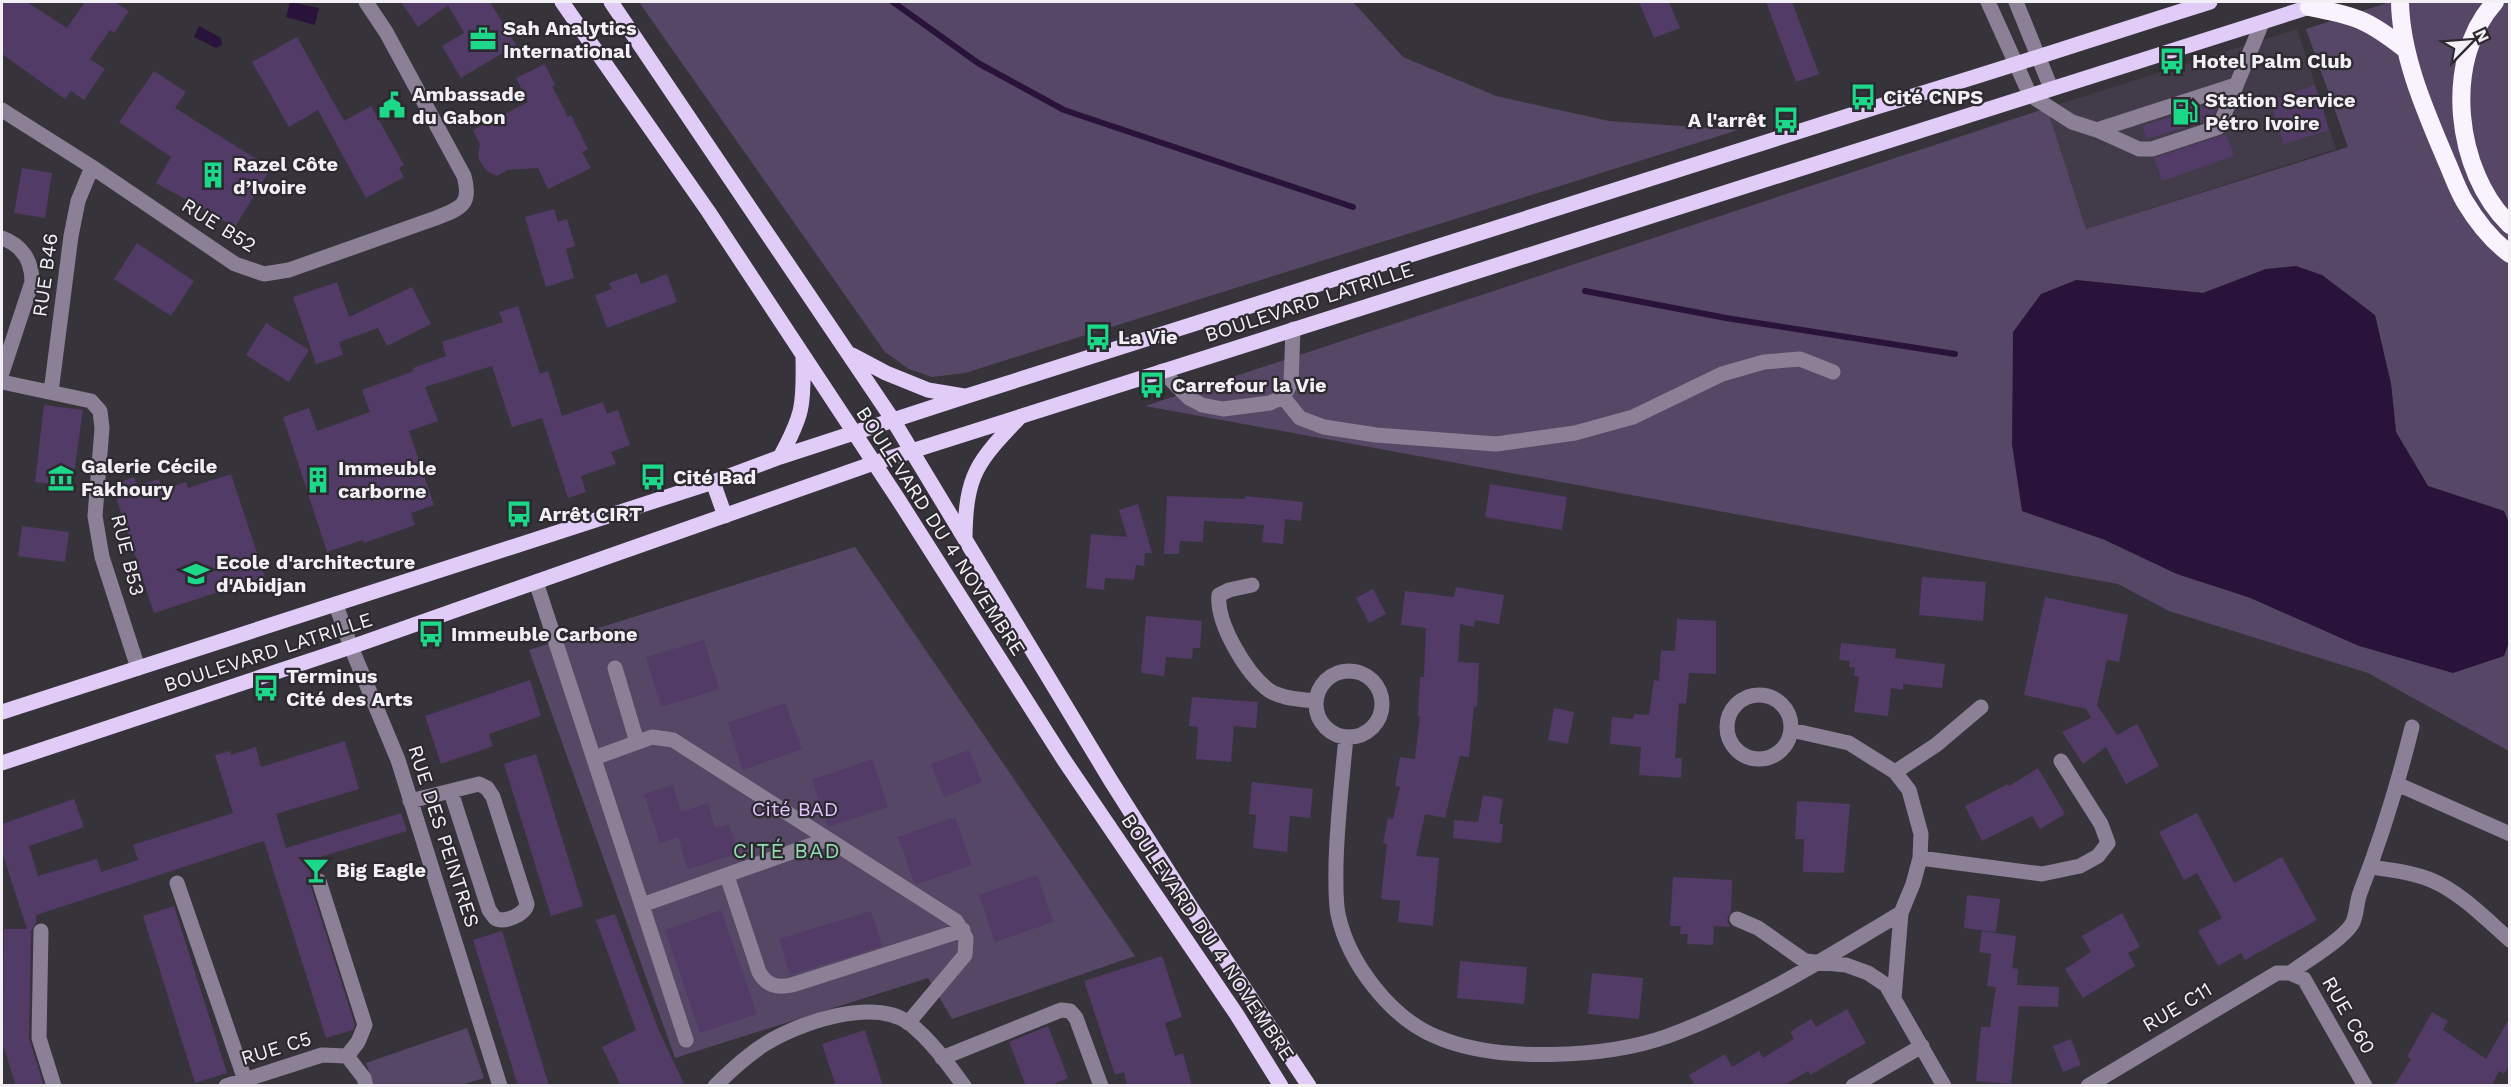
<svg xmlns="http://www.w3.org/2000/svg" width="2511" height="1087" font-family="'Work Sans',sans-serif">
<rect width="100%" height="100%" fill="#37333b"/>
<path fill="#423b49" d="M2297,29L2336,149L2086,229L2047,108Z"/>
<path fill="#574766" d="M639,2H1353L1403,57L1496,96L1609,121L1738,130L965,373L932,377L909,369L885,352Z
M2390,2H2509V525L2504,511L2428,486L2396,432L2391,384L2375,315L2266,269L2203,293L2076,280L2105,540L2177,574L2248,597L2504,656L2509,640V751L2368,673L2169,611L2118,584L1145,406L2047,108L2086,229L2348,147L2306,29Z
M855,547L1135,956L952,1019L928,978L675,1058L529,650Z
M467,1028L484,1078L461,1085H374L366,1063Z"/>
<path fill="#29133a" d="M290,2L319,8L315,25L286,17Z
M199,26L221,38L222,45L216,48L194,37Z
M2296,266L2322,275L2375,315L2391,384L2396,432L2428,486L2504,511L2510,525V640L2504,656L2453,673L2359,646L2248,597L2177,574L2105,540L2022,511L2012,444L2013,332L2041,294L2076,280L2203,293L2266,269Z"/>
<g fill="none" stroke-linecap="round" stroke-linejoin="round">
<path stroke="#29133a" stroke-width="6" d="M893,2L978,63L1064,110L1353,207
M1585,291L1726,318L1955,354"/>
</g>
<path fill="#523b66" d="M2,2H27L67,28L85,2H115L129,11L114,33L110,30L90,59L105,69L84,100L71,91L65,99L2,54Z
M401,2H490L516,45L461,78L442,46L464,33L448,5L418,27Z
M1639,2H1669L1680,28L1654,38Z
M1766,2H1792L1819,74L1796,82Z
M297,37L344,121L371,106L404,165L399,168L404,177L366,198L318,110L289,127L252,62Z
M545,64L555,85L552,86L568,117L571,115L588,149L582,152L591,168L548,189L538,168L508,170L497,176L487,171L479,160L478,154L480,144L473,130L528,102L516,78Z
M154,71L186,92L175,108L271,168L235,227L156,183L171,157L119,122Z
M2315,85L2329,130L2284,144L2270,100Z
M2215,102L2217,107L2212,119L2147,139L2142,126Z
M2226,134L2234,156L2162,181L2154,158Z
M22,168L52,173L45,218L14,213Z
M554,209L558,222L567,219L575,246L566,249L574,278L546,287L525,217Z
M137,243L194,281L171,316L114,279Z
M637,273L641,284L667,274L677,302L607,328L595,295L612,289L609,283Z
M337,282L349,317L412,287L431,324L387,346L378,328L339,342L343,355L316,364L293,297Z
M518,306L540,374L548,371L562,416L603,402L607,414L618,410L630,445L611,452L616,464L581,476L586,492L568,498L542,418L512,427L492,366L425,387L438,421L409,431L434,505L411,513L415,525L364,543L363,540L327,552L283,417L309,408L317,431L370,412L362,390L414,371L413,368L446,356L442,342L503,322L499,312Z
M266,323L309,350L289,382L246,355Z
M44,405L83,410L72,487L35,482Z
M231,474L265,577L154,613L112,485L134,477L137,486L159,479L162,489L186,482L188,488Z
M1490,484L1567,497L1562,530L1485,517Z
M1167,496L1245,499V496L1303,502L1301,521L1285,519L1283,544L1262,542L1264,525L1204,521L1203,542L1180,541L1179,554H1164Z
M1138,504L1152,553H1145L1144,566L1136,565L1134,580L1105,578L1104,590L1086,588L1091,534L1127,537L1119,510Z
M22,526L69,532L65,562L18,556Z
M1922,577L1986,582L1983,621L1919,615Z
M1456,587L1504,595L1499,624L1475,620L1474,627L1460,624L1458,662L1479,663L1477,707L1474,706L1469,757L1460,756L1445,818L1425,814L1416,856L1439,858L1433,926L1398,922L1400,901L1381,899L1387,844L1383,843L1388,818L1393,819L1400,787L1395,786L1400,757L1415,759L1420,716H1418L1420,677H1424L1426,628L1401,625L1405,591L1454,597Z
M1373,589L1386,614L1369,623L1356,598Z
M2045,597L2128,615L2119,662L2107,660L2097,705L2117,735L2137,724L2159,766L2126,784L2106,747L2083,764L2062,732L2091,718L2086,709L2024,695Z
M1146,616L1202,621L1200,648H1193L1192,659L1166,657L1164,676L1141,673Z
M1677,619L1716,621V674L1689,673L1686,704L1679,703L1675,758H1682L1681,778L1639,775L1641,747L1610,744L1612,717L1633,719L1634,714L1649,715L1654,680L1659,681L1661,650L1675,651Z
M704,640L719,689L661,707L646,657Z
M1841,643L1896,649L1895,658L1945,664L1942,688L1903,684V690L1891,688L1888,716L1854,712L1859,677L1854,676L1855,668L1849,667L1850,661L1839,660Z
M530,680L541,716L489,734L493,746L441,764L425,716Z
M1192,697L1258,702L1256,728L1234,726L1231,762L1196,759L1198,727L1189,726Z
M785,703L802,749L743,770L728,723Z
M1554,708L1574,712L1568,744L1548,740Z
M345,741L359,789L276,814L286,848L401,813L407,831L307,861L311,875L310,884L355,1025L353,1030L326,1038L264,841L36,915V923L31,931L29,1038L44,1086H16L3,1045L4,929H27L2,852V824L74,799L84,827L29,846L38,876L97,859L101,872L138,860L133,845L233,813L215,755L230,751L231,755L256,747L261,767Z
M969,750L982,782L944,797L931,764Z
M536,754L583,906L551,916L504,764Z
M872,759L888,807L828,827L812,780Z
M2038,768L2065,814L2040,829L2032,816L1982,841L1965,806L2008,784L2009,786Z
M1252,782L1313,789L1310,818L1290,816L1287,852L1253,848L1256,815L1249,814Z
M673,785L681,812L708,803L715,828L729,824L739,853L688,869L678,837L660,843L644,794Z
M1483,795L1503,799L1499,824H1503L1501,843L1453,838L1454,820L1478,822Z
M1797,801L1850,804L1844,873L1803,872L1804,839H1795Z
M2197,813L2234,883L2282,857L2317,920L2245,960L2241,953L2218,966L2198,931L2222,918L2197,873L2184,880L2159,832Z
M955,817L972,865L917,884L914,882L898,837Z
M1037,875L1053,922L995,942L979,895Z
M1673,877L1732,880L1731,912L1727,920L1730,927L1714,926L1713,945L1687,944L1688,934H1680L1681,926H1670Z
M1967,895L2000,899L1996,932L1964,928Z
M174,906L227,1073L195,1083L143,916Z
M721,910L757,1014L700,1033L665,930Z
M871,911L882,946L790,975L779,939Z
M2122,913L2140,947L2128,953L2135,966L2083,998L2065,969L2091,952L2082,936Z
M615,914L659,1031L685,1086H621L602,1047L636,1030L596,920Z
M502,931L549,1086H518L473,940Z
M1982,931L2016,936L2012,968L2018,969L2017,985L2059,987L2058,1007L2019,1006L2011,1084L1976,1081L1981,1027H1990L1996,987L1987,986L1991,954L1979,952Z
M1162,956L1182,1017L1165,1023L1175,1056L1183,1053L1192,1086H1127L1124,1072L1115,1075L1084,981Z
M1460,961L1527,967L1524,1004L1457,998Z
M1592,973L1643,978L1639,1019L1588,1014Z
M1847,1009L1866,1043L1810,1075L1808,1071L1783,1086H1695L1689,1075L1725,1054L1732,1067L1759,1051L1763,1058L1794,1039L1790,1032L1811,1019L1816,1027Z
M2432,1012L2448,1021L2443,1030L2486,1059L2510,1017V1063L2504,1074L2499,1071L2491,1086H2394L2411,1059L2407,1057Z
M1048,1026L1068,1078L1049,1086H1026L1009,1042Z
M865,1030L883,1086H836L822,1044Z
M2071,1039L2081,1065L2063,1072L2053,1046Z"/>
<g fill="none" stroke-linecap="round" stroke-linejoin="round">
<path stroke="#8b8096" stroke-width="15" d="M1988,2L2030,95L2072,122L2097,130L2139,149H2152L2219,127L2262,23
M2016,2L2051,88
M2,110L92,167L235,264L264,274L289,270L436,218C461,208 472,205 464,176L386,32L366,2
M2097,130L2236,85
M2,238C22,245 32,261 32,282L2,373
M1162,371L1189,398L1202,405L1223,409L1270,403L1283,397L1291,383L1293,329
M2,382L91,401L100,411L102,428L95,516L102,557L138,668
M51,392L71,236L78,201L92,167
M1283,397L1300,418L1324,427L1376,435L1496,444L1575,433L1633,417L1722,374L1764,362L1800,359L1833,372
M536,582L686,1040
M1252,585L1229,590L1219,595C1216,623 1247,675 1270,691C1283,699 1300,699 1315,701
M336,605L351,647L398,760L500,1086
M615,668L637,742
M1316 704a33 33 0 1 1 66 0a33 33 0 1 1-66 0Z
M1727 727a32 32 0 1 1 64 0a32 32 0 1 1-64 0Z
M1791,730L1849,743L1895,772L1909,790L1921,834L1920,858L1913,884L1901,913L1894,999
M1346,737C1342,780 1337,821 1336,864C1336,880 1335,898 1338,914C1348,962 1390,1018 1437,1037C1498,1063 1606,1058 1668,1036C1750,1006 1826,958 1901,913
M594,758L652,737L673,740L956,921L966,938L965,955L908,1023
M1895,772L1936,745L1981,707
M2397,784L2510,834
M410,801L479,784L487,788L493,797L527,904C526,914 504,924 495,918C493,916 490,911 489,910L451,792
M1920,858L2042,874L2080,866L2098,856L2108,843L2101,824L2061,761
M2371,867C2391,870 2412,872 2431,880C2460,892 2486,919 2510,940
M727,876L759,972C767,986 777,988 792,985L963,930
M319,881L365,1025L358,1042L347,1056
M177,883L245,1080
M642,905L828,839
M1737,919L1758,928L1805,961L1846,965L1868,973L1886,985L1944,1086
M41,931L39,1038L54,1086
M2290,973C2306,961 2342,940 2352,924C2357,916 2356,903 2360,893C2381,839 2398,784 2412,727
M942,1058L1061,1010L1070,1011L1076,1018L1101,1086
M226,1086L322,1055L347,1056L364,1078L366,1086
M715,1086C731,1070 746,1056 765,1044C798,1023 873,997 909,1023C930,1039 948,1064 964,1086
M1853,1086L1922,1046
M2088,1086L2277,973H2290L2304,979L2365,1086"/>
<path stroke="#e1cbf7" stroke-width="15" d="M562,2L708,211L898,499L1064,760L1237,1015L1281,1086
M611,2L893,420L1111,781L1194,912L1309,1086
M852,355L886,373L928,390L964,396
M780,457C803,415 804,405 803,358
M713,482L725,516
M965,537C966,474 977,462 1020,417
M2,712L713,482L780,457L967,396L1873,108C1986,75 2098,37 2210,2
M2,763L351,647L874,463L2319,4"/>
<path stroke="#f8f3fd" stroke-width="18" d="M2400,2C2401,56 2425,110 2446,160C2452,173 2457,189 2465,202C2477,222 2491,240 2510,254
M2495,2C2442,60 2455,172 2510,225
M2309,7C2356,16 2367,19 2405,49"/>
</g>
<defs>
<g id="office-bare" transform="scale(2.07)"><path d="M-6-3h4V-5.5h4V-3h4V5H-6ZM-1-4.5V-3h2v-1.5ZM-6 0V1H6V0Z" fill="#1bd988" stroke="#2d2930" stroke-width="2.5" paint-order="stroke"/></g>
<g id="bus-bare" transform="scale(2.07)"><path d="M-5-6H5V4H4V6H2V4H-2V6H-4V4H-5ZM-3.5-4V0h7V-4ZM-3.5 1.2v1.5H-2V1.2ZM2 1.2v1.5H3.5V1.2Z" fill="#1bd988" stroke="#2d2930" stroke-width="2.5" paint-order="stroke"/></g>
<g id="civic-bare" transform="scale(2.07)"><path d="M-.6-6.5H3V-4.5H.6V-3L4-1V1h2V6H-6V1h2V-1L-.6-3ZM-1.2 2.5V6h2.4V2.5Z" fill="#1bd988" stroke="#2d2930" stroke-width="2.5" paint-order="stroke"/></g>
<g id="fuel-bare" transform="scale(2.07)"><path d="M-5.5-6h7V0h2V4h1.3V-2.5L3-4.5l.8-.8L6-3V5H2.5V1h-1V6h-7ZM-4.2-4.7v3.2H.2V-4.7Z" fill="#1bd988" stroke="#2d2930" stroke-width="2.5" paint-order="stroke"/></g>
<g id="building-bare" transform="scale(2.07)"><path d="M-4-6H4V6H1V3H-1V6H-4ZM-2.5-4.3h1.7v1.8h-1.7ZM.8-4.3h1.7v1.8H.8ZM-2.5-1h1.7V.8h-1.7ZM.8-1h1.7V.8H.8Z" fill="#1bd988" stroke="#2d2930" stroke-width="2.5" paint-order="stroke"/></g>
<g id="museum-bare" transform="scale(2.07)"><path d="M0-6L6-3V-2H-6V-3ZM-5-1h2V3h-2ZM-1-1h2V3h-2ZM3-1h2V3H3ZM-6 4H6V6H-6Z" fill="#1bd988" stroke="#2d2930" stroke-width="2.5" paint-order="stroke"/></g>
<g id="university-bare" transform="scale(2.07)"><path d="M0-5L7-2L0 1L-7-2ZM-4 1L0 2.5L4 1V4Q0 6-4 4Z" fill="#1bd988" stroke="#2d2930" stroke-width="2.5" paint-order="stroke"/></g>
<g id="bar-bare" transform="scale(2.07)"><path d="M-6-5H6L.8 .8V4.5H3.5V6h-7V4.5H-.8V.8Z" fill="#1bd988" stroke="#2d2930" stroke-width="2.5" paint-order="stroke"/></g>
</defs>
<g fill-rule="evenodd">
<use href="#office-bare" x="483" y="39"/>
<use href="#bus-bare" x="2172" y="61"/>
<use href="#bus-bare" x="1863" y="97"/>
<use href="#civic-bare" x="392" y="105"/>
<use href="#fuel-bare" x="2185" y="112"/>
<use href="#bus-bare" x="1786" y="120"/>
<use href="#building-bare" x="213" y="175"/>
<use href="#bus-bare" x="1098" y="337"/>
<use href="#bus-bare" x="1152" y="385"/>
<use href="#bus-bare" x="653" y="477"/>
<use href="#museum-bare" x="61" y="478"/>
<use href="#building-bare" x="318" y="480"/>
<use href="#bus-bare" x="519" y="514"/>
<use href="#university-bare" x="196" y="574"/>
<use href="#bus-bare" x="431" y="634"/>
<use href="#bus-bare" x="266" y="688"/>
<use href="#bar-bare" x="316" y="870"/>
</g>
<g text-anchor="middle" stroke-width="4.5" stroke-linejoin="round" paint-order="stroke">
<g font-size="20" font-weight="bold" fill="#f2f0f5" stroke="#2d2930" text-anchor="start">
<text x="503" y="35">Sah Analytics<tspan x="503" dy="23">International</tspan></text>
<text x="2192" y="68">Hotel Palm Club</text>
<text x="412" y="101">Ambassade<tspan x="412" dy="23">du Gabon</tspan></text>
<text x="1883" y="104">Cité CNPS</text>
<text x="2205" y="107">Station Service<tspan x="2205" dy="23">Pétro Ivoire</tspan></text>
<text x="1766" y="127" text-anchor="end">A l'arrêt</text>
<text x="233" y="171">Razel Côte<tspan x="233" dy="23">d’Ivoire</tspan></text>
<text x="1118" y="344">La Vie</text>
<text x="1172" y="392">Carrefour la Vie</text>
<text x="81" y="473">Galerie Cécile<tspan x="81" dy="23">Fakhoury</tspan></text>
<text x="338" y="475">Immeuble<tspan x="338" dy="23">carborne</tspan></text>
<text x="673" y="484">Cité Bad</text>
<text x="539" y="521">Arrêt CIRT</text>
<text x="216" y="569">Ecole d'architecture<tspan x="216" dy="23">d'Abidjan</tspan></text>
<text x="451" y="641">Immeuble Carbone</text>
<text x="286" y="683">Terminus<tspan x="286" dy="23">Cité des Arts</tspan></text>
<text x="336" y="877">Big Eagle</text>
</g>
<g font-size="20" fill="#f2f0f5" stroke="#2d2930">
<text transform="translate(219 225) rotate(32)" y="7">RUE B52</text>
<text transform="translate(45 275) rotate(-82)" y="7">RUE B46</text>
<text transform="translate(1309 302) rotate(-18)" y="7">BOULEVARD LATRILLE</text>
<text transform="translate(941 531) rotate(57)" y="7">BOULEVARD DU 4 NOVEMBRE</text>
<text transform="translate(128 555) rotate(76)" y="7">RUE B53</text>
<text transform="translate(268 652) rotate(-18)" y="7">BOULEVARD LATRILLE</text>
<text transform="translate(444 836) rotate(72)" y="7">RUE DES PEINTRES</text>
<text transform="translate(1208 937) rotate(56)" y="7">BOULEVARD DU 4 NOVEMBRE</text>
<text transform="translate(2177 1007) rotate(-31)" y="7">RUE C11</text>
<text transform="translate(2349 1015) rotate(60)" y="7">RUE C60</text>
<text transform="translate(276 1048) rotate(-17)" y="7">RUE C5</text>
</g>
<g font-size="20" fill="#e2c5ff" stroke="#2d2930">
<text x="795" y="816">Cité BAD</text>
</g>
<g font-size="21" letter-spacing="1.5" fill="#90ddaf" stroke="#2d2930">
<text x="787" y="858">CITÉ BAD</text>
</g>
</g>
<rect width="2511" height="1087" fill="none" stroke="#f2f0f5" stroke-width="6"/>
<g transform="translate(2469 42) rotate(65)" stroke="#2d2930" stroke-width="4.5" paint-order="stroke">
<path d="M0-4.5L10 22L0 15L-10 22Z" fill="#f2f0f5"/>
<text y="-9" font-size="16" font-weight="bold" text-anchor="middle" fill="#f2f0f5">N</text>
</g>
</svg>
